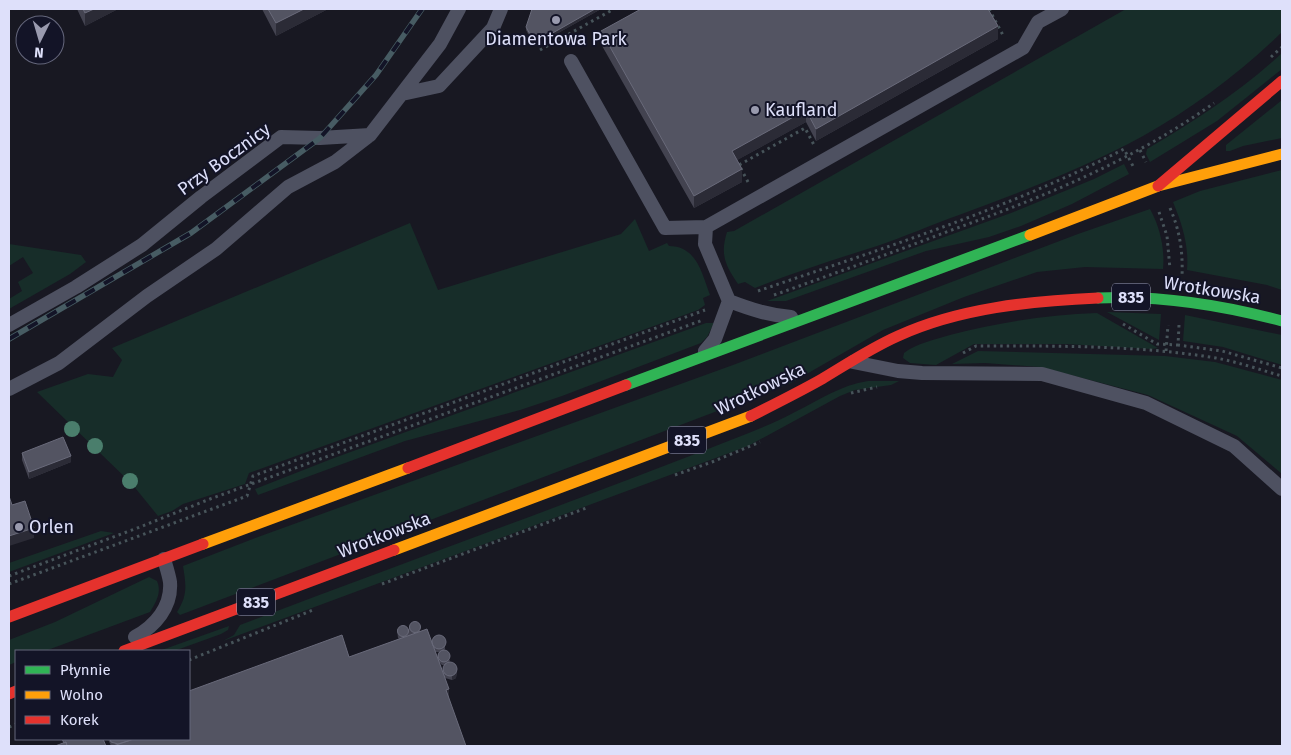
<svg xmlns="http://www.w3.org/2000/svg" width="1291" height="755" font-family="'Fira Sans',sans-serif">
<rect width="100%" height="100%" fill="#181822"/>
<path fill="#172d29" d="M1126,9H1282V32C1241,72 1193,108 1143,136C1084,168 1021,192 959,215C931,225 904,237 877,246C836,259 795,272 755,288L745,282L738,284C725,265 720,254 727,232L734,231Z
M1282,53V69L1217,121L1150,162L1146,154L1147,149C1195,121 1241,91 1282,53Z
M1282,100V138L1243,146L1230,151H1226V145Z
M1124,164L1129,174L1072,204L1021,226L989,237L926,251L786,301H767L1011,213L1094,179Z
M1282,170V290L1267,285L1187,270C1189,245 1182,224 1173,202L1200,191Z
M1150,209C1160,227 1165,249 1163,269L1085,267L1037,272L964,297L883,330L791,383L180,615L177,612C188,595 186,585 183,566L258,537L733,365L1078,234Z
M635,219L649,251L667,243L669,246C697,246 702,274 710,295L703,298L705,305L698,310L249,473L245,484L183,504L172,511L158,516L132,484L37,392L88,374L113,377L122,360L112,348L410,223L438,290L621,234Z
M9,244L81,255L86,262L70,274L9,309V299L22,291L18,282L33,273L23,257L9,266Z
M1107,312L1161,314L1159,340Z
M1097,313L1158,348L1152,349L1066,344H974L936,365L910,363L903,358L904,353C917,343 934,340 950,335C999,322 1047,315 1097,313Z
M1185,315L1282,335V365L1223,347L1183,341Z
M706,323H714L707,337L701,343L562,396L520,410L405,441L258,495L255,489L334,458Z
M978,351L1165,356L1215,362L1282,380V474L1237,436L1148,395L1040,367L985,363L952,364Z
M868,381H899L891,385L855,390L840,396L748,446L223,641L234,635L240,625C396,566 553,509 708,449C737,437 767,427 795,412C819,400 841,385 868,381Z
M101,531L114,533L9,572V563Z
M149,577L157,581C162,592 156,602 150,612L45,651H16V662L9,665V640L55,622Z
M229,626L228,630L221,634L174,651H159Z"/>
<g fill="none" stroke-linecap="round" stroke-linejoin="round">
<path stroke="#47545a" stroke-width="3" stroke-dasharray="2.5 4" stroke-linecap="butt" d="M989,9L1004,37
M540,50L614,9
M1271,57L1282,47
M1140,150L1146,162
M748,182L739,165L805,128L814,145
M1170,208C1180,231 1183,252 1182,277
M1159,212L1167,236L1170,269
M758,291C881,249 1008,209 1124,149L1134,168
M774,295C833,274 891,253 949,231C1043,197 1131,162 1214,103
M1123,324L1157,344L1178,345
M1179,325L1178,345L1222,351L1282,368
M1166,351L1168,325
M963,353L976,346C1056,346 1137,345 1216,358C1238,362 1261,370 1282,376
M851,393L877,387
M675,475L712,462L760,442
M9,576L140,527L210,499L703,320
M9,584L247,496L253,476L705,310
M382,584L589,507
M189,660L313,610
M9,727L16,724"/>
<path stroke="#4e5161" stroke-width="14" d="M571,61L665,228L706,227
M402,94L439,86L493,28L501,9
M729,301C750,309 768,315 791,317
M9,325L76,287L142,245L201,197L281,137L320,138L370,135
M705,351L715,339L729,301L705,244L706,227L1023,48L1038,22L1062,9
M853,362L898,371L922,373L1042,374L1146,403L1234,446L1282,489
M9,389L59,363L147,296L216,249L288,187L335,162L370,135L440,44L459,9
M135,637C155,626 172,607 170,582C169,575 166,566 164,559"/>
<path stroke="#30b455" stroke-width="11" d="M1098,298C1160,295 1222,305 1282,321
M626,385L1030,235"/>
<path stroke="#ff9f0a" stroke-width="11" d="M1030,235L1158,186L1282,154
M203,544L408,468
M394,550L751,416"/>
<path stroke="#e5322d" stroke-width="11" d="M1158,186L1282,81
M751,416C775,404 799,392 822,379C847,364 871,348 898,336C959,308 1031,301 1098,298
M408,468L626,385
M9,617L203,544
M124,651L394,550
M9,694L16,691"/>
<g stroke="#475c63" stroke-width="5.5">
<path id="rail" d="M9,339L191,233L320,138L376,75L422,9"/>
</g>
<use href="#rail" stroke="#131427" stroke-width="4" stroke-dasharray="11" stroke-linecap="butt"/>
</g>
<g fill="#4a7e6c">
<circle cx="72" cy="429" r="8"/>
<circle cx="95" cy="446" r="8"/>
<circle cx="130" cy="481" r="8"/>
</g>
<path fill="#434350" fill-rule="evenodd" d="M77,9H118L85,26Z
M262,9H328L276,36Z
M601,9L535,46L526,30V27Z
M601,31L998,39L816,141L806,122L737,160L742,182L694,208L601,44Z
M22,453L71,462L29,479L22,460Z
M409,626L420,631L432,643L445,639V649L444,650L450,661L449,662L457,671L456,678L452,680L445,678L449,699L113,746H111L108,739H132L399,639L398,638L397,629H409ZM435,652H439L437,658ZM439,662L442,665H444L443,672Z"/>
<path fill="#2b2b36" d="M94,9H118L85,26V13Z
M304,9H328L276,36V23Z
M595,9H601L535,46V43Z
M998,26V39L816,141V129Z
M806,110V122L732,163V151Z
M742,169V182L694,208V196Z
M71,456V462L29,479V472Z
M34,528V538L9,546V536Z
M457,667L456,678L452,680V676Z
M449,689V699L446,690Z"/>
<path fill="#535462" stroke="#696a7a" d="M83,9H94L85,13Z
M268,9H304L276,23Z
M532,9H595L535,43L526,27Z
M641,9H988L998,26L816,129L806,110L732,151L742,169L694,196L601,31Z
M63,437L71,456L29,472L22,453Z
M9,496L12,505L25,501L34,528L9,536Z
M409.5 627a5.5 5.5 0 1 1 11 0a5.5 5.5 0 1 1-11 0Z
M397.5 631a5.5 5.5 0 1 1 11 0a5.5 5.5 0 1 1-11 0Z
M427,629L449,689L446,690L466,746H113L134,739H189V691L342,635L349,657Z
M432 642a7 7 0 1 1 14 0a7 7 0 1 1-14 0Z
M438 656a6 6 0 1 1 12 0a6 6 0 1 1-12 0Z
M443 669a7 7 0 1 1 14 0a7 7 0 1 1-14 0Z
M62,739H103L106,746H67L66,742L64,743Z
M110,739H131V740L118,744L111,742Z
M66,742L67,746H55Z"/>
<g fill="#999aae" stroke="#131427" stroke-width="2">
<circle cx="556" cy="20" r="5"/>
<circle cx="755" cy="110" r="5"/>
<circle cx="19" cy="527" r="5"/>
</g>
<g text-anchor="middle" stroke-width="4" stroke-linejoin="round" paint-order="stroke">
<g fill="#131427" stroke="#a1a3bb" stroke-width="1">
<rect x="1112" y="283.5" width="38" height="27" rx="4"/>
<rect x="668" y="426.5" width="38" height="27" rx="4"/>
<rect x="237" y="588.5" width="38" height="27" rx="4"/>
</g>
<g font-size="16" font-weight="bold" fill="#dee0fa">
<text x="1131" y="303">835</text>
<text x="687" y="446">835</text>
<text x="256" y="608">835</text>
</g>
<g font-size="18" fill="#dee0fa" stroke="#131427" text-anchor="start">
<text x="556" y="45" text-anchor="middle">Diamentowa Park</text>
<text x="765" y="116">Kaufland</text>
<text x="29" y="533">Orlen</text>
</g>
<g font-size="18" fill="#dee0fa" stroke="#131427">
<text transform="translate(224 159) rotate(-36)" y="6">Przy Bocznicy</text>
<text transform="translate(1212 290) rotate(9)" y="6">Wrotkowska</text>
<text transform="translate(760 389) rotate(-26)" y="6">Wrotkowska</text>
<text transform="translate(384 535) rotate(-21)" y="6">Wrotkowska</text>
</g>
</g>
<rect width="1291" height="755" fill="none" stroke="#dee0fa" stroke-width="20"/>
<rect x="15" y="650" width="175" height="90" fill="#131427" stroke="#64667b"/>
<rect x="25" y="666" width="25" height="8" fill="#30b455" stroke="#64667b"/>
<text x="60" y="675" font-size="15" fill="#dee0fa">Płynnie</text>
<rect x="25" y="691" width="25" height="8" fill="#ff9f0a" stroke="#64667b"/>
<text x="60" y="700" font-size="15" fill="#dee0fa">Wolno</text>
<rect x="25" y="716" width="25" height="8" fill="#e5322d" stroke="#64667b"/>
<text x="60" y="725" font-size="15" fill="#dee0fa">Korek</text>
<g transform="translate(40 40) rotate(185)"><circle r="24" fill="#131427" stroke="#64667b"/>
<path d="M0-4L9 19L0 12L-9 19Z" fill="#999aae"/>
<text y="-8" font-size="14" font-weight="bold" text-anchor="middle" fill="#dee0fa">N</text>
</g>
</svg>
